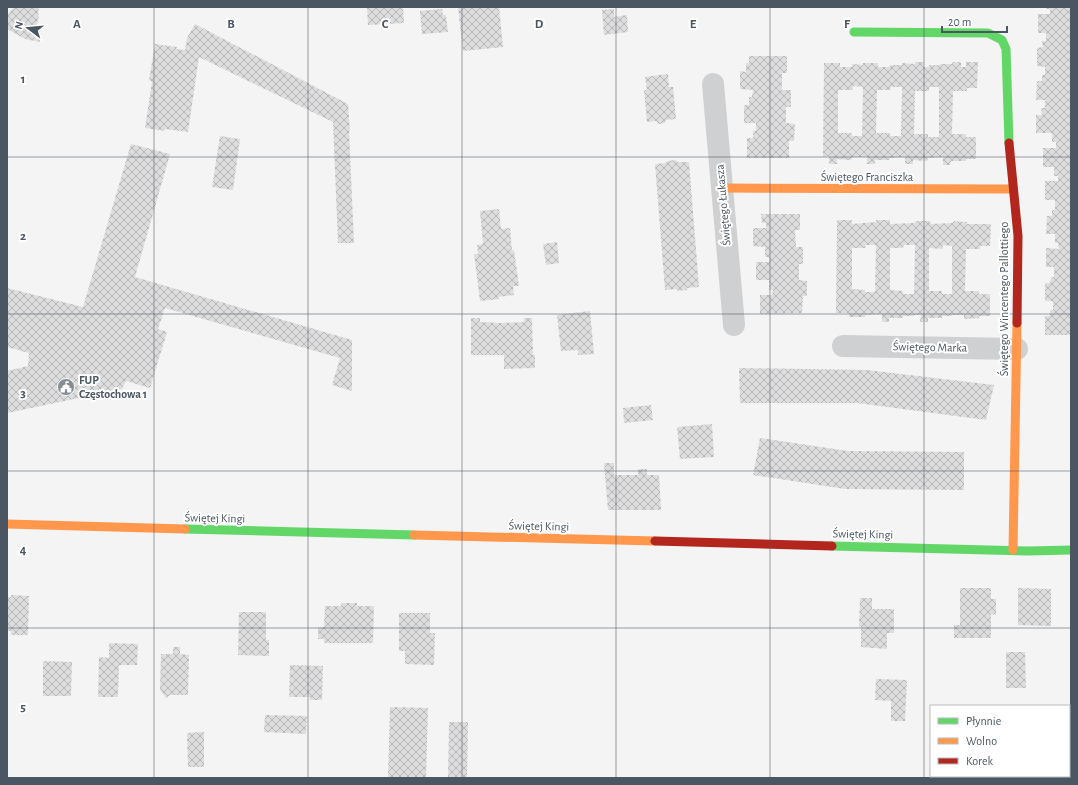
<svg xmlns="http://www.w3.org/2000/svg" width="1078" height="785" font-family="'Alegreya Sans',sans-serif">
<defs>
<pattern id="building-cross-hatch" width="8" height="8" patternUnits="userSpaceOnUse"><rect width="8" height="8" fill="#ddddde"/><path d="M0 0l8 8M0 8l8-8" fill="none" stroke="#b5b6b7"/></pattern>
</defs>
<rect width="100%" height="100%" fill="#f4f4f4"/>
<path fill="url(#building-cross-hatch)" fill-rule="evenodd" d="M14,7H39L38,14L39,16L34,37L40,40V42L25,39L7,29V15Z
M367,7H403L404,23L368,25Z
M458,7H499L503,47L463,51Z
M1046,7H1071V335H1045V316H1050V310H1053V301H1045V283H1050L1051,277H1054V267H1046V248L1059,249L1058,243H1055V234H1046L1047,216H1052V210H1055V200H1045V181H1058V176H1054V167H1043V148H1056V142H1052V133H1036V115H1042L1041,108H1045V100H1036L1037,81H1042V75H1045V67L1037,66V48L1043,47L1042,41H1046V33H1038V14H1050V9H1046Z
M442,9L443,15H446L448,32L422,34L420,11Z
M614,9V17L627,15L628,32L604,35L602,10Z
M195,24L348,104L350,131L349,130L354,243H338L333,122L199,57L188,132L165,129V131L145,128L152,82L149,80L155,44L177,47L176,49L185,50L187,38Z
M749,56H787V73H782V90H791V107H786V123L795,124L794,141H789V158H747V138H753V131H756V123H744V105H749V97H752L753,90L740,89V71L746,72V63H749Z
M915,62H924L923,67H929V65H940V64H952L953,62H961V67H966V62H978L977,88H967V91H953L952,134H966V137H976V159H966V161H951L950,165H943V157H939L928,158L927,161L913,160V164H905V157H901L889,158V160H875V164H867V157H852L851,160L837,159V164H829V156L823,157L824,63H840V67H852V64L863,65V63H878V67H890V65H902V63L915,64ZM853,86L863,87L862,136H852V133H838V90H853ZM891,87H902L901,136H890V133H876L877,90H890ZM929,87H939V137H928V134H914L915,91H929Z
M668,74L669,87H673L676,119L666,120L665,123L658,124L656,121L647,122L644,90H647L645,77Z
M220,136L240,139L233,190L212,187Z
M131,144L170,154L135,277L352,340V391L332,385L340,358L165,308L158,329L167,332L150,388L126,381L122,389L7,413V371L28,366L29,353L7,347V288L83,307Z
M676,160L677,162H689L699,287L687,288V290L678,291L676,289L665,290L655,164L666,163L667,161Z
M499,209L501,229L510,228L512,251L514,250L519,286H513L514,295L498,297L499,299L480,301L474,254H478L477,245L483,244L480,211Z
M761,214H800V230H795L796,247H803V264H799V280L807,281V296H803L802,313L760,314V295H772L773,290H769V280H756V262H769V257H765V247L753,246V228H766V223H762Z
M837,220H852V224L876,222V220H890V224L915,223V221H930L931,224L953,223V221L967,222V224H991L990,246H980V249H966L965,291H979V294H990V316H979V318L964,319V315H952V316H942V318H928V322H920L921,315H914V316H903V318H889V322H882V314L865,315V317H849V313H836ZM866,245H876L875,292H865V290L852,289V248H865ZM904,245H915L914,294H903V291L890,290V248H903ZM943,245L952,246V294H942V291H929V248L943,249Z
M557,242L559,263L546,265L543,244Z
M590,311L594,354L578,355V350L561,351L557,315Z
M471,318H480V322L501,323L524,322V318H532L533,355H535V368L504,369V355H471Z
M739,368L867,370L994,385L986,420L857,403H740Z
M651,405L653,420L624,423L623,408Z
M712,424L714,457L680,459L677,427Z
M760,438L848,451L964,452V490L845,489L753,475Z
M604,463H614V475H638V469H647V475H659L661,510H608Z
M960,588H991V599H996V615L991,614V638H954V625H960Z
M1018,588L1051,589V626L1018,625Z
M11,595L29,596L28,635H11V631H7V597H12Z
M860,598H872V609H894V633H887V649L861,647V627H859Z
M341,603H357V606H374L373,643H324V639H318V627H324L325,606H341Z
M239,612H266V640H269V656L238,655Z
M399,613H430V633H435L434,665L405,664V651H399Z
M109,643L138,644L137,665H119L118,697H98L99,657L109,658Z
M173,647H180V654L189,655L188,695H170L166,698L160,690L161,654H173Z
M1006,652H1025L1026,688H1006Z
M43,661L72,662L71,696H43Z
M290,665L323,666L322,700H310V697H289Z
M876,679L907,680L905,721H891V701L875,700Z
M390,707L428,708L426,778H388Z
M265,715L307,716L306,734L264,732Z
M449,722H468L467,778H448Z
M204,732V767H188L187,733Z"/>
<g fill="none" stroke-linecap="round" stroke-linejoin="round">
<path stroke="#ced0d2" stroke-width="22" d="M713,84L734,325
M843,346L1017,349"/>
<path stroke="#63d668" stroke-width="9" d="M854,32L988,33L1002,40L1006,49L1009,143
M185,529L414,535
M832,546L1028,551L1071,550"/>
<path stroke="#ff974d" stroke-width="9" d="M722,188L1012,189
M7,524L185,529
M414,535L655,541
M1013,550L1017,323"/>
<path stroke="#b3261e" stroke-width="9" d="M1009,143L1018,236L1017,323
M655,541L832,546"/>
</g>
<path fill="none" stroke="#4a5661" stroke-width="1" stroke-opacity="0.55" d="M154,7V778M308,7V778M462,7V778M616,7V778M770,7V778M924,7V778M7,157H1071M7,314H1071M7,471H1071M7,628H1071"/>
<defs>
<g id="civic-disc" transform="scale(0.9)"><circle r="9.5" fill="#868d94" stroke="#fff"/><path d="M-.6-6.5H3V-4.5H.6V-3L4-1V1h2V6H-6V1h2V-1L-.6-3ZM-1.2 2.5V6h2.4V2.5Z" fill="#fff"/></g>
</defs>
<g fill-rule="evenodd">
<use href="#civic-disc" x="66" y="387"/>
</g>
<g text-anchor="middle" stroke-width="4" stroke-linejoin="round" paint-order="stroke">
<g font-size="12" fill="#4a5661" stroke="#fff">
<text x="867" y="181">Świętego Franciszka</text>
<text transform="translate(723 205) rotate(-95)" y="4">Świętego Łukasza</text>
<text transform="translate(1004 299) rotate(-90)" y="4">Świętego Wincentego Pallottiego</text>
<text transform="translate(930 347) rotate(1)" y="4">Świętego Marka</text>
<text transform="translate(215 518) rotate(1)" y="4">Świętej Kingi</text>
<text transform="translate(539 526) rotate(1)" y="4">Świętej Kingi</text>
<text transform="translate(863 534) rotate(1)" y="4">Świętej Kingi</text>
</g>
<g font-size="12" font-weight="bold" fill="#4a5661" stroke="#fff" text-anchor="start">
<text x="79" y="384">FUP<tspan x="79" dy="14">Częstochowa 1</tspan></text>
</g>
</g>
<g font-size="13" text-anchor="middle" font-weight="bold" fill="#4a5661" stroke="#fff" stroke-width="4" stroke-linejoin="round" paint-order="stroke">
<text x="77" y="28">A</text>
<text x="231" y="28">B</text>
<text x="385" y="28">C</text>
<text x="539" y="28">D</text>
<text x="693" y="28">E</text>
<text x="847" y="28">F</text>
<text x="23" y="83">1</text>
<text x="23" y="240">2</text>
<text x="23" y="397">3</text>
<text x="23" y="554">4</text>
<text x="23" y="711">5</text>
</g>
<rect width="1078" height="785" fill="none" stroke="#4a5661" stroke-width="16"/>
<rect x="930" y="705" width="140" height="72" fill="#ffffff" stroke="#b7bbc0"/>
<rect x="938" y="718" width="20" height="6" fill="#63d668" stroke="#b7bbc0"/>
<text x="966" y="725" font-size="12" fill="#4a5661">Płynnie</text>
<rect x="938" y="738" width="20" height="6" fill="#ff974d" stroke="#b7bbc0"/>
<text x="966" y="745" font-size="12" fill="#4a5661">Wolno</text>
<rect x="938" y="758" width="20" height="6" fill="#b3261e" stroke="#b7bbc0"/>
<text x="966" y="765" font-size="12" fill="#4a5661">Korek</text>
<g transform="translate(28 28) rotate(286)" stroke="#ffffff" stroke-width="3" paint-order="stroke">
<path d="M0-3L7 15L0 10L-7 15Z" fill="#4a5661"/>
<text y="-6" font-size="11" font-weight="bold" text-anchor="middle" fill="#4a5661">N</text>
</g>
<path d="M942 26v6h65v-6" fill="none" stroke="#4a5661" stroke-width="2"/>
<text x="948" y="26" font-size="12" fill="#4a5661" stroke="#ffffff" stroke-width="3" paint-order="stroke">20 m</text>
</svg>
